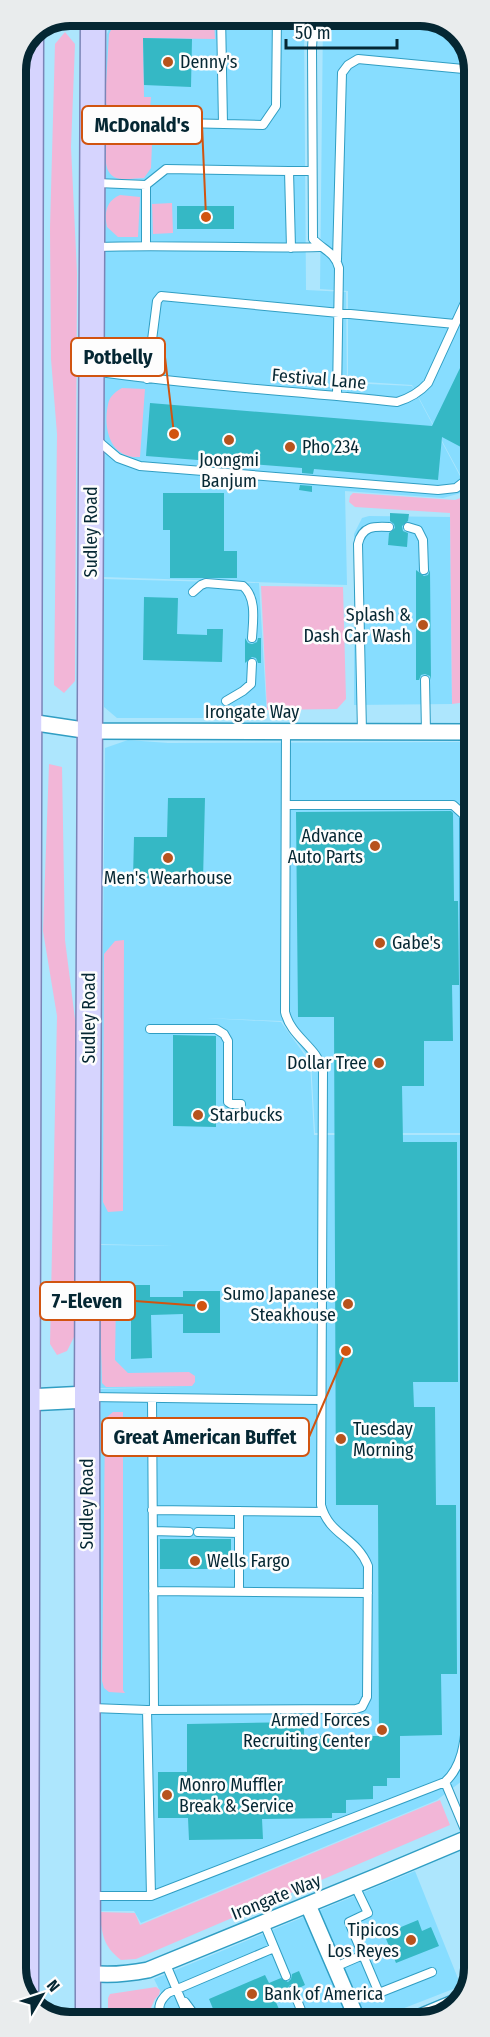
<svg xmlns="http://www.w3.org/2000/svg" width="490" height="2037" font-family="'Fira Sans Condensed',sans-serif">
<rect width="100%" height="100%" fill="#ade6fd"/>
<path fill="#87ddff" d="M125,18H304L306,290L346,292L347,383L412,386L468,491L443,498L345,491L347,585L103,577L104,100L107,34L112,23Z
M323,19H436L457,29L474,59V488L469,491L412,385L348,381V291L320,289Z
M369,516L450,517L452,704L354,705V534L362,518Z
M103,579L259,583L267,718H117L104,707Z
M128,740L168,743L474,742L475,1133H315L311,1061L282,1021L205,1018L281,1022L310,1062L314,1135H475L474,1716L462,1781L437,1800L141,1923L134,1911H100V1389L184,1387L100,1388V1245L173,1246L100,1244L105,748Z
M415,1871L461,1986L371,2021H146L161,1993L154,1979Z"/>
<path fill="#f2b6d7" d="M126,19H214L215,39L143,38L144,97H151L150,110H114L108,108L105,101L109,34L115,22Z
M65,32L75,44L71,147L77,273L75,681L64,693L54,685L57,434L51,359L50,228L55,44Z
M116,130L143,132V144H152L151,168L144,178C136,178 121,181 114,177C101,170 107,146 107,134Z
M120,195L140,197L138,237H118L107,227C104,213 106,201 120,195Z
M172,203L173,233L153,234L152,204Z
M122,388L145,389L140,457C113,459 104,434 107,410C108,406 108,401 111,397C114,393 118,390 122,388Z
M353,493L455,500L474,493V701L452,704L450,513L355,507L349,502L350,496Z
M261,586L343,587L346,699L337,709L267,710Z
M49,764L62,767L65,940L77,1035L74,1337L67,1351L57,1355L50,1344L57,1016L43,931Z
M124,940L123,1211L108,1212L103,1202L104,954L115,941Z
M116,1300L115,1360L128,1373L189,1372L195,1376V1382L192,1386L111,1387H106L102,1383L100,1311L108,1302Z
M113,1412H123V1690L125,1693L109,1692L104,1688L102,1681L105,1425L107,1417Z
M440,1800L450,1825L136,1959L121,1960C102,1945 103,1935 99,1912L135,1913L140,1925Z
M156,1987L160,1990L159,1995L155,1999L145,2021L108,2022V1998L110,1994Z"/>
<path fill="#35b8c5" d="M143,38L192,39L191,87L144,85Z
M177,206H234V229H177Z
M474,339V454L442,437L438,480L314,469L313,474L302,473V468L146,456L150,403L432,426Z
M300,485L312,486V492L299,490Z
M163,493H224V551H237V578H170V530H163Z
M390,513L409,514L408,521L402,526L403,531L408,533L407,547L388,545L389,533L395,528L394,524L390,521Z
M416,570L424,576L428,575L430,570L431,680L430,676L425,674L421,675L419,680H416Z
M144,597L178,598L177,634L207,635V629H223L222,662L143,660Z
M245,638L248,643L252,644L257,642L258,638H261V663H258L256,658L252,657L245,663Z
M168,798H205L203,880L133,878L134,837H167Z
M451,811L453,813L454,901H458L459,985H452L453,1041H424V1086H402L403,1142H457L458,1382H413L414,1407H435L436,1505H456L457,1674H441L442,1735L400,1736V1778H387V1786H373V1799L346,1800V1813H332V1818L262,1819L263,1839L189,1840L188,1818H158V1772H187V1724L304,1722V1736H379L378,1505H336L334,1017H298L296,812Z
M173,1035L216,1036V1127L173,1126Z
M131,1285H150V1297H183V1291H220V1333H183V1314L151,1315L152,1358L131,1359Z
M160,1539H231V1569H160Z
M418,1920L422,1931L431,1927L439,1946L396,1963L384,1934Z
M299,1971L305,1985L299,1988L294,1984L290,1985L287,1989V1992L274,1998L283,2018L276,2021H218L209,1999L265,1975L269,1983L281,1978L288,1982L291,1979L292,1974Z"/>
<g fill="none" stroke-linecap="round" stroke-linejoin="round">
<g stroke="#309ec3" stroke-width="10">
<path id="lane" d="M221,15L223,124
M314,15L312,48L313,239C323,250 335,252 339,268L337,395
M94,121L263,125L276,106L277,15
M289,171H312
M97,183L146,185
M146,245V185L166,169L289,171L291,248
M96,247C171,244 245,249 320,247
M337,260L342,73L348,65L358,59L474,70
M93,371C194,386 296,391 397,402C410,398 419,393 428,383L474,283
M147,379L157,301L161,296L455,324
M97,440L118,458L140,466L438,490L456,488L474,474
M408,527L418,530L423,540L424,570
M193,592L201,585L206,583L243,586C257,598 253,621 252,638
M425,680L426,732
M226,701L243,691L251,684L252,663
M362,732L358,544C362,526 374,526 389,527
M150,1029H216L224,1034L228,1041V1102L231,1104H241
M89,1397L321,1400
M152,1398L154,1710
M152,1510L323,1512
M153,1531L189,1532
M198,1532L239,1533
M153,1591L368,1593
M239,1591V1511
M92,1708L147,1710L356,1709L362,1707L367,1697L368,1566C356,1536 329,1536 321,1505L323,1070C316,1046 291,1037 285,1012L286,731
M147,1710L151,1896
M445,1782L468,1837
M355,1886L368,1913L349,1922L379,1993L432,1972
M90,1896H151L445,1782C465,1764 465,1734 468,1709L464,815L453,805H286
M264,1923L286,1976
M165,1962L190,2021
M335,1967L363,1955
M293,1990L305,2020L303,2021
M185,2002L199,2021
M163,2021C158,2009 157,2003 168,1993L274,1948
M338,2021L355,2014"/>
</g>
<g stroke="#309ec3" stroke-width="18">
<path id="street" d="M30,722L90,731L474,732
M308,1905L358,2021
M88,1973C109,1976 127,1974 148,1970L380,1875L475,1835
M410,2021L463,1999"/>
</g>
<g stroke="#309ec3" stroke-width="24">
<path id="secondary" d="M16,1398L27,1400L87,1397"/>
</g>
<g stroke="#7b85b7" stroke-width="27">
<path id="primary" d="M26,1996L31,31
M88,2022L87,1397L93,15"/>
</g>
<use href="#lane" stroke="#fff" stroke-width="8"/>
<use href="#street" stroke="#fff" stroke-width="15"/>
<use href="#secondary" stroke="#fff" stroke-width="21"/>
<use href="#primary" stroke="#d6d4fe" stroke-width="24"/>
</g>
<g fill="#b7531d" stroke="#fdfdfd" stroke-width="2">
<circle cx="168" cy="62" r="6"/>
<circle cx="229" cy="440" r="6"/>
<circle cx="290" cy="447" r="6"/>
<circle cx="423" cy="625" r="6"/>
<circle cx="375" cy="846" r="6"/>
<circle cx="168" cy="858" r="6"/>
<circle cx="380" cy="943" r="6"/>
<circle cx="379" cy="1063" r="6"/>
<circle cx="198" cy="1115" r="6"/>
<circle cx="348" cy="1304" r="6"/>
<circle cx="341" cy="1439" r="6"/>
<circle cx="195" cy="1561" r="6"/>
<circle cx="382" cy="1730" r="6"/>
<circle cx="167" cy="1795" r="6"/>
<circle cx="411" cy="1940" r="6"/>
<circle cx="252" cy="1994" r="6"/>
</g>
<g text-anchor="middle" stroke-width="5" stroke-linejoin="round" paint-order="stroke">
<g font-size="18" fill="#052733" stroke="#fdfdfd" text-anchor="start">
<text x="180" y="68">Denny's</text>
<text x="302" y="453">Pho 234</text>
<text x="229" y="466" text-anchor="middle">Joongmi<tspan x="229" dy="21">Banjum</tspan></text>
<text x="411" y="621" text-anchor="end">Splash &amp;<tspan x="411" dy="21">Dash Car Wash</tspan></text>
<text x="363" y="842" text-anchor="end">Advance<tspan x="363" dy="21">Auto Parts</tspan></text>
<text x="168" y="884" text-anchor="middle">Men's Wearhouse</text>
<text x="392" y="949">Gabe's</text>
<text x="367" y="1069" text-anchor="end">Dollar Tree</text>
<text x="210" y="1121">Starbucks</text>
<text x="336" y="1300" text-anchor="end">Sumo Japanese<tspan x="336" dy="21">Steakhouse</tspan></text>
<text x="353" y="1435">Tuesday<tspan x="353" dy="21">Morning</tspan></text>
<text x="207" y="1567">Wells Fargo</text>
<text x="370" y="1726" text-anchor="end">Armed Forces<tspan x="370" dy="21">Recruiting Center</tspan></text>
<text x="179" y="1791">Monro Muffler<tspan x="179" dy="21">Break &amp; Service</tspan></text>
<text x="399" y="1936" text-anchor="end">Tipicos<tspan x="399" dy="21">Los Reyes</tspan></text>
<text x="264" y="2000">Bank of America</text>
</g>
<g font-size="18" fill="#052733" stroke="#fdfdfd">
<text transform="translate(319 379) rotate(5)" y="6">Festival Lane</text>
<text transform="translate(91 532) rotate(-90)" y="6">Sudley Road</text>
<text x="252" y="718">Irongate Way</text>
<text transform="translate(89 1018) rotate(-90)" y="6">Sudley Road</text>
<text transform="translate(87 1504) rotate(-90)" y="6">Sudley Road</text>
<text transform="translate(276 1897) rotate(-22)" y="6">Irongate Way</text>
</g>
</g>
<path d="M0 0H490V2037H0ZM70 26H420A44 44 0 0 1 464 70V1968A44 44 0 0 1 420 2012H70A44 44 0 0 1 26 1968V70A44 44 0 0 1 70 26Z" fill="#e9eced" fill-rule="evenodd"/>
<path fill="none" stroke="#052733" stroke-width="8" d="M70 26H420A44 44 0 0 1 464 70V1968A44 44 0 0 1 420 2012H70A44 44 0 0 1 26 1968V70A44 44 0 0 1 70 26Z"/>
<path fill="none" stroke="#d15410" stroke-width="2" d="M206 217L202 125M174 434L165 357M202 1306L135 1301M346 1351L309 1437"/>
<g fill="#d15410" stroke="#fdfdfd" stroke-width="2">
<circle cx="206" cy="217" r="6"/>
<circle cx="174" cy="434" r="6"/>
<circle cx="202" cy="1306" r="6"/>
<circle cx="346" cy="1351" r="6"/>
</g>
<g fill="#fdfdfd" stroke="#d15410" stroke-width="2">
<rect x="82" y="106" width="120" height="38" rx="6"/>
<rect x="71" y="338" width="94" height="38" rx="6"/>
<rect x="40" y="1282" width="95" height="38" rx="6"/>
<rect x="102" y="1418" width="207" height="38" rx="6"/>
</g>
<g font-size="20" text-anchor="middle" font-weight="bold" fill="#052733">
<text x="142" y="132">McDonald's</text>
<text x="118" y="364">Potbelly</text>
<text x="87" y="1308">7-Eleven</text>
<text x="205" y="1444">Great American Buffet</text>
</g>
<g transform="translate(42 1995) rotate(51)" stroke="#fdfdfd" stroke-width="4.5" paint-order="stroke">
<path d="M0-4.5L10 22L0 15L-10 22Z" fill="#052733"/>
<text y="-9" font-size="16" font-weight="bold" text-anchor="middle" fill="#052733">N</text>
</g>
<path d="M286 39v9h111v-9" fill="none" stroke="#052733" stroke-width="3"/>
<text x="295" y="39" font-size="18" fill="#052733" stroke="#fdfdfd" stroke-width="4.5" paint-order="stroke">50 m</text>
</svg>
